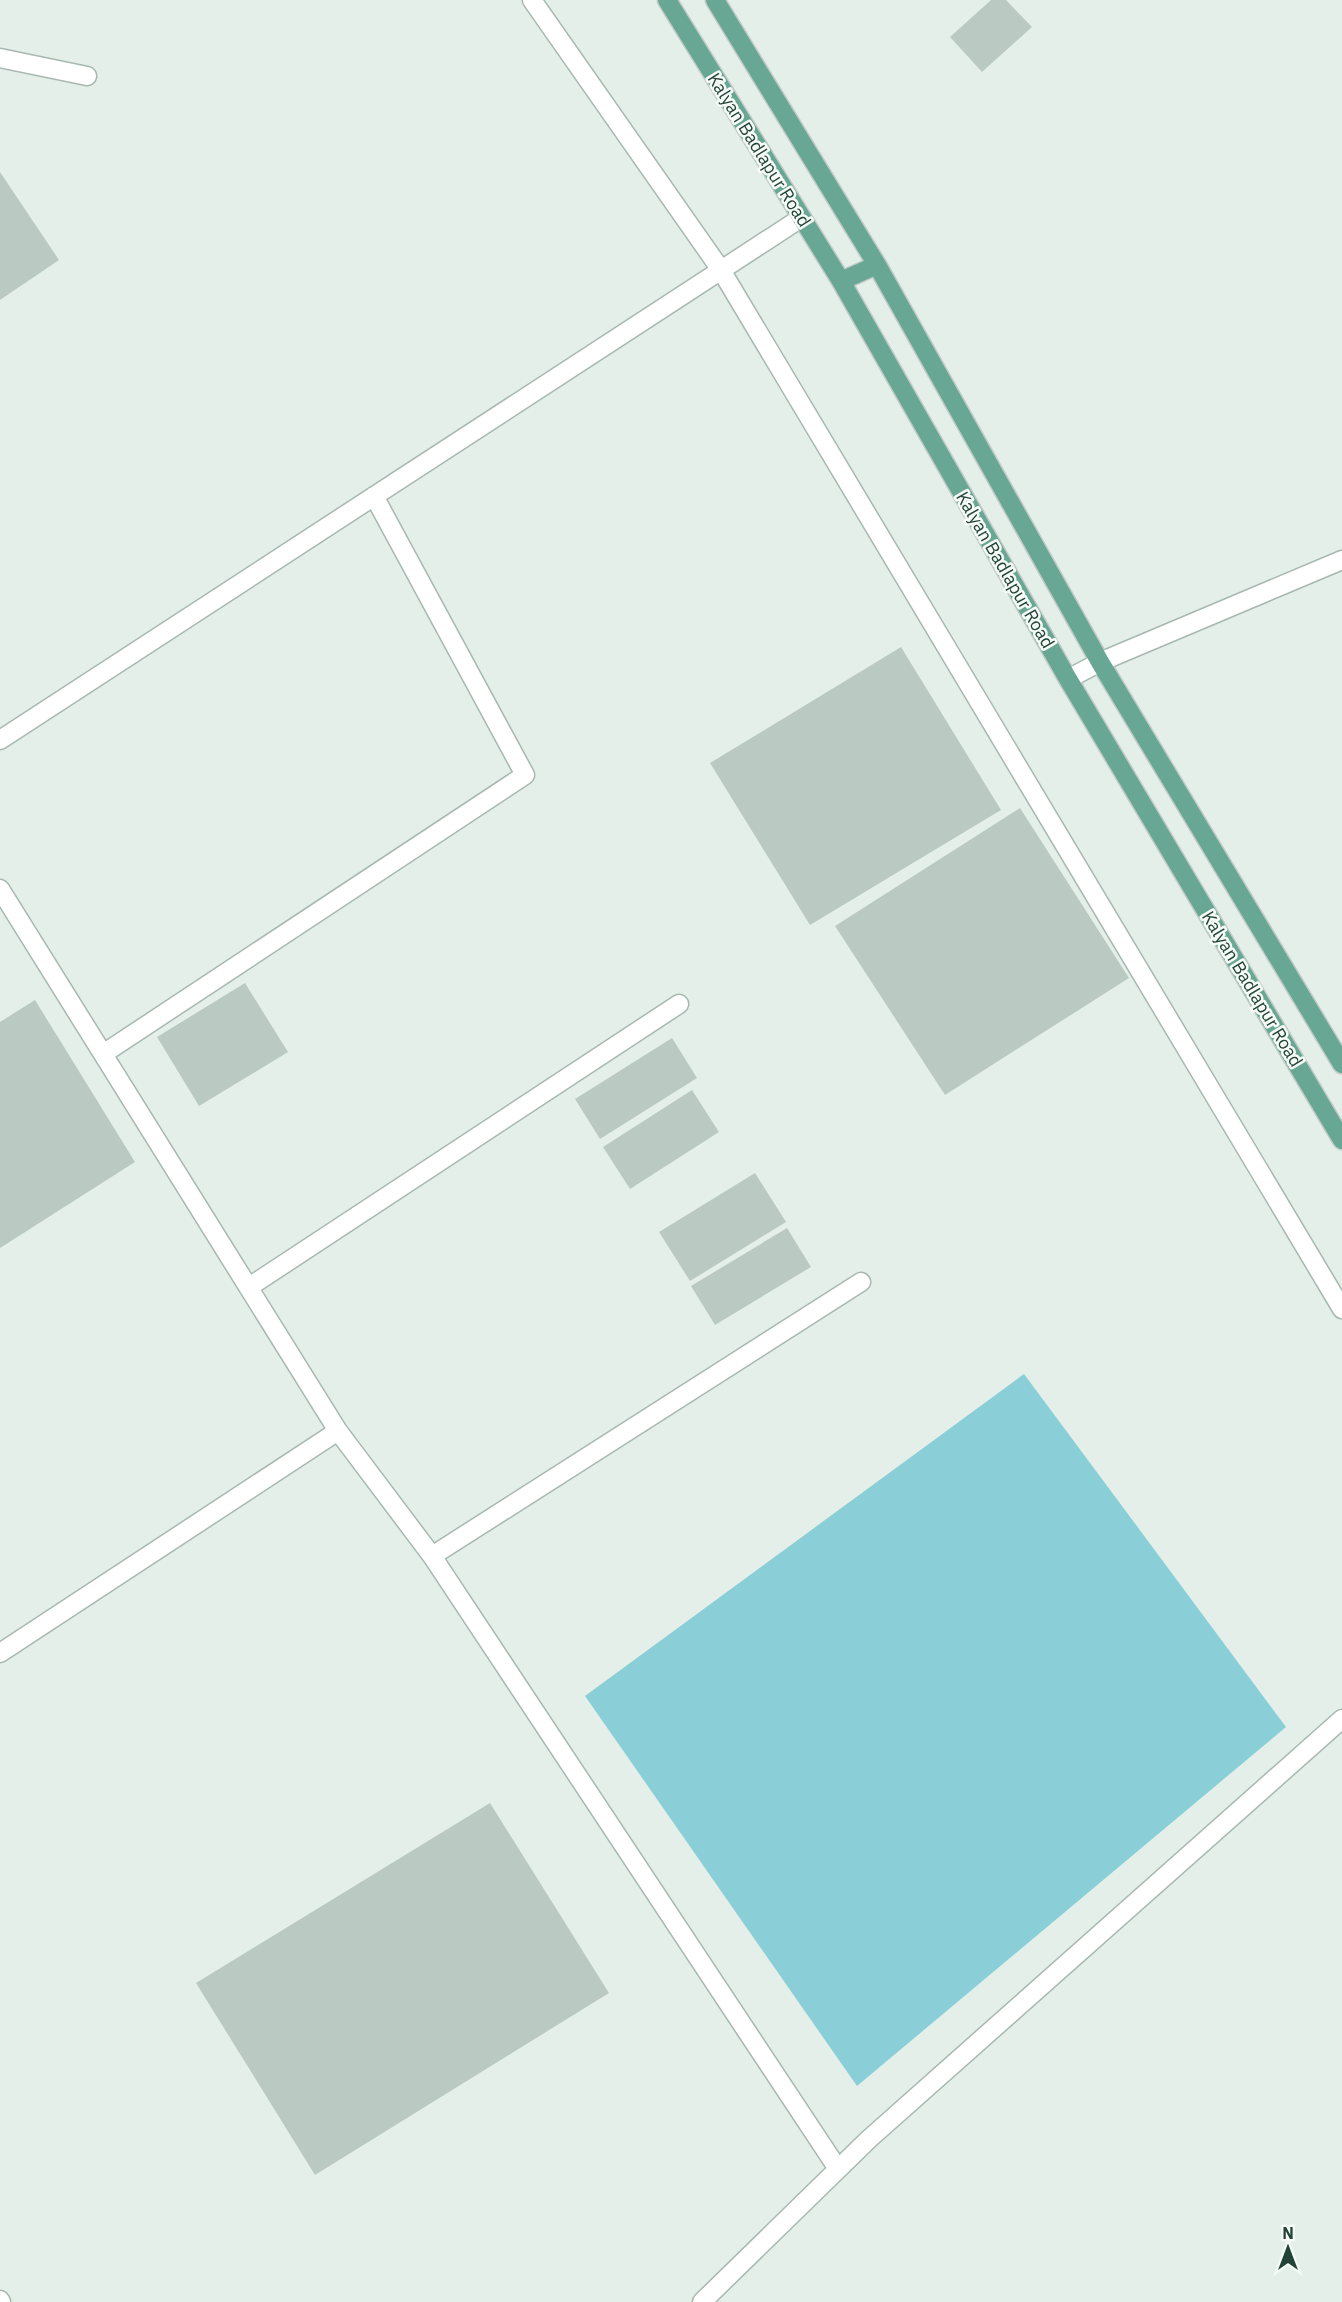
<svg xmlns="http://www.w3.org/2000/svg" width="1342" height="2302" font-family="'IBM Plex Sans',sans-serif">
<rect width="100%" height="100%" fill="#e5efea"/>
<path fill="#8acfd7" d="M1024,1374L1286,1727L857,2086L585,1696Z"/>
<path fill="#bacac3" d="M991,0H1006L1032,27L982,72L950,37Z
M0,172L59,260L0,300Z
M901,647L1001,810L810,925L710,763Z
M1020,808L1129,978L945,1095L835,926Z
M245,983L288,1052L199,1106L157,1037Z
M35,1000L135,1162L0,1248V1022Z
M672,1038L697,1078L600,1139L575,1099Z
M692,1090L719,1132L630,1189L603,1147Z
M755,1173L786,1222L690,1281L659,1232Z
M787,1228L811,1267L715,1325L691,1286Z
M490,1803L609,1993L315,2175L196,1983Z"/>
<g fill="none" stroke-linecap="round" stroke-linejoin="round">
<g stroke="#a7b8b1" stroke-width="21">
<path id="minor" d="M532,0L721,270L1342,1309
M0,58L87,76
M1068,679L1100,662L1342,560
M0,740L801,218
M0,889L338,1431L432,1556L838,2169
M103,1054L525,775L374,496
M249,1287L679,1004
M432,1556L861,1282
M0,1653L338,1431
M0,2300L1,2302
M702,2302L869,2139L1342,1719"/>
</g>
<g stroke="#c1cac7" stroke-width="21">
<path id="primary" d="M667,0L841,281L1068,679L1342,1140
M715,0L877,265L1100,662L1342,1064
M841,281L877,265"/>
</g>
<use href="#minor" stroke="#fff" stroke-width="18"/>
<use href="#primary" stroke="#67a794" stroke-width="18"/>
</g>
<g text-anchor="middle" stroke-width="5" stroke-linejoin="round" paint-order="stroke">
<g font-size="18" fill="#224338" stroke="#f6fbf8">
<text transform="translate(759 150) rotate(58)" y="6">Kalyan Badlapur Road</text>
<text transform="translate(1005 570) rotate(60)" y="6">Kalyan Badlapur Road</text>
<text transform="translate(1252 989) rotate(59)" y="6">Kalyan Badlapur Road</text>
</g>
</g>
<g transform="translate(1288 2248)" stroke="#f6fbf8" stroke-width="4.5" paint-order="stroke">
<path d="M0-4.5L10 22L0 15L-10 22Z" fill="#224338"/>
<text y="-9" font-size="16" font-weight="bold" text-anchor="middle" fill="#224338">N</text>
</g>
</svg>
